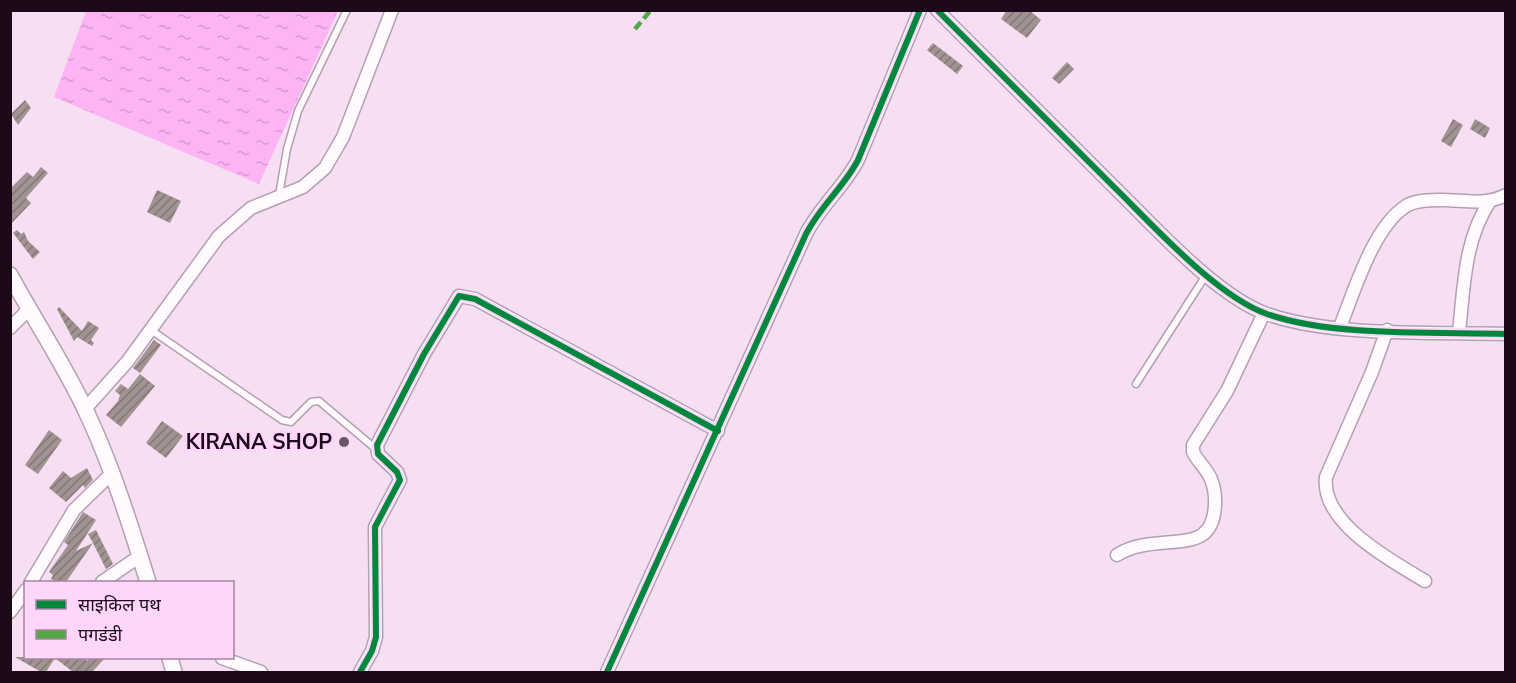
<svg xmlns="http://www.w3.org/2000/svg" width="1516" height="683" font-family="'Nunito Sans','Noto Sans Devanagari',sans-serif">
<defs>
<pattern id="water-ripples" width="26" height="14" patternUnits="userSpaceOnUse" patternTransform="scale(1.5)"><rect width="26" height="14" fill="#fcb4f4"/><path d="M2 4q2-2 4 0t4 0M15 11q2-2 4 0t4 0" fill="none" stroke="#d799d1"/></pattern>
<pattern id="building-hatch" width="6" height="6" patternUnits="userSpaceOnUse" patternTransform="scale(1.5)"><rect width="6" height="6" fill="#a19391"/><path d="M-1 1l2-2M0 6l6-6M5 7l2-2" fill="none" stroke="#827676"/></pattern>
</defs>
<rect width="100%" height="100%" fill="#f6dff3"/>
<path fill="url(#water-ripples)" d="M86,11V10L338,11L259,184L54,97Z"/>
<path fill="url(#building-hatch)" d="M1007,10H1029L1041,20L1027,38L1001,19Z
M933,43L963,66L957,74L927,50Z
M1067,62L1074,69L1059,84L1052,78Z
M25,100L31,108L18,125L11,114Z
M1453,119L1463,125L1451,147L1441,141Z
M1475,119L1490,128L1485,138L1470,129Z
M41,167L48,173L26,198L31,203L10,225V189L27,172L33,177Z
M157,190L181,201L170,223L147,212Z
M17,230L21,234L24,232L28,241L40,252L33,259L13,233Z
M59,307L82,331L88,321L99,328L91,340L94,343L92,346L77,337L74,341L57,309Z
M154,340L161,345L140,373L133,368Z
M140,374L155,386L121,427L106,415L118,401L120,395L115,391L121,384L128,389Z
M162,421L183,436L166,458L146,443Z
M49,430L62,440L38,474L25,465Z
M87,468L93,480L85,488L83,485L66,502L49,488L63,471L71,478Z
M83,512L96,520L76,551L93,543L88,534L96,530L113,564L106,569L93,543L66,582H57L51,579L53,575L49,572L68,545L64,542Z
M15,657H83L87,661L90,657H106L92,672H73L55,658L46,672H41Z"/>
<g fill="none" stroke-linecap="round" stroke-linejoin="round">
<g stroke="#b3a0b1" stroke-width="9">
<path id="service" d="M279,195L287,149L298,111L347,10
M151,330L282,420L291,422L311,402L319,401L377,450
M1136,384L1206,275"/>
</g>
<g stroke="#b3a0b1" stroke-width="15">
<path id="minor" d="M937,10C996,69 1055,128 1114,187C1153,225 1216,296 1267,314C1332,337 1435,332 1506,334
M1340,327C1354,292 1373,227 1406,206C1416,200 1430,200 1442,200C1464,200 1484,206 1506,195
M10,328L29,309
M1387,330L1372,372L1326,477C1320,523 1392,561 1425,581
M1459,332C1464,287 1464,240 1490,201
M85,409L127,362L219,236L251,208L303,187L325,168L343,137L392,10
M1117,555C1146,537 1183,547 1202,535C1218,524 1217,494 1211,479C1207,469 1198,462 1193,452V445L1227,391L1264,313
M31,582L74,510L112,473
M102,582L140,556
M10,612L26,590
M222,658L261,672
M360,672L372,651L376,637L375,527L400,480L397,472L378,454L377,445L424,354L459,296L475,299L718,431
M607,672L806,234C821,205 844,187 858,160L920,10"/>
</g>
<g stroke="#b3a0b1" stroke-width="18">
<path id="tertiary" d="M10,275C35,321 64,364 86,411C112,466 130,524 148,582
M170,658L174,672"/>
</g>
<use href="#service" stroke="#fefafd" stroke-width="6"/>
<use href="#minor" stroke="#fefafd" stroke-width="12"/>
<use href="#tertiary" stroke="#fefafd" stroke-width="15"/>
<path stroke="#52a842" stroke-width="4.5" stroke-dasharray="9 4.5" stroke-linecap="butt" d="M635,29L651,10"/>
<g stroke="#ffd6f9" stroke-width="10">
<path id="cycleway" d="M937,10C996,69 1055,128 1114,187C1153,225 1216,296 1267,314C1332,337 1435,332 1506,334
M360,672L372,651L376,637L375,527L400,480L397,472L378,454L377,445L424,354L459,296L475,299L718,431
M607,672L806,234C821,205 844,187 858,160L920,10"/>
</g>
<use href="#cycleway" stroke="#00873e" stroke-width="6"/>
</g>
<circle fill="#685566" stroke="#ffd6f9" stroke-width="2" cx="344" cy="442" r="6"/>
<g text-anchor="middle" stroke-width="6" stroke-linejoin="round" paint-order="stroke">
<g font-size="21" font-weight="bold" fill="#1c0a1a" stroke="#ffd6f9" text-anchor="end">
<text x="332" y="449">KIRANA SHOP</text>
</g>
</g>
<rect width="1516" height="683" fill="none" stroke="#1c0a1a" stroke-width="24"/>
<rect x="24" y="581" width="210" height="78" fill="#ffd6f9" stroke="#a484a0" stroke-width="1.5"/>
<rect x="36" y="600" width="30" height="9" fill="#00873e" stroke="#a484a0" stroke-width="1.5"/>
<text x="78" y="611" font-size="18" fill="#1c0a1a">साइकिल पथ</text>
<rect x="36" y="630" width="30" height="9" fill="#52a842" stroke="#a484a0" stroke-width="1.5"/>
<text x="78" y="641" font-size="18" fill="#1c0a1a">पगडंडी</text>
</svg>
